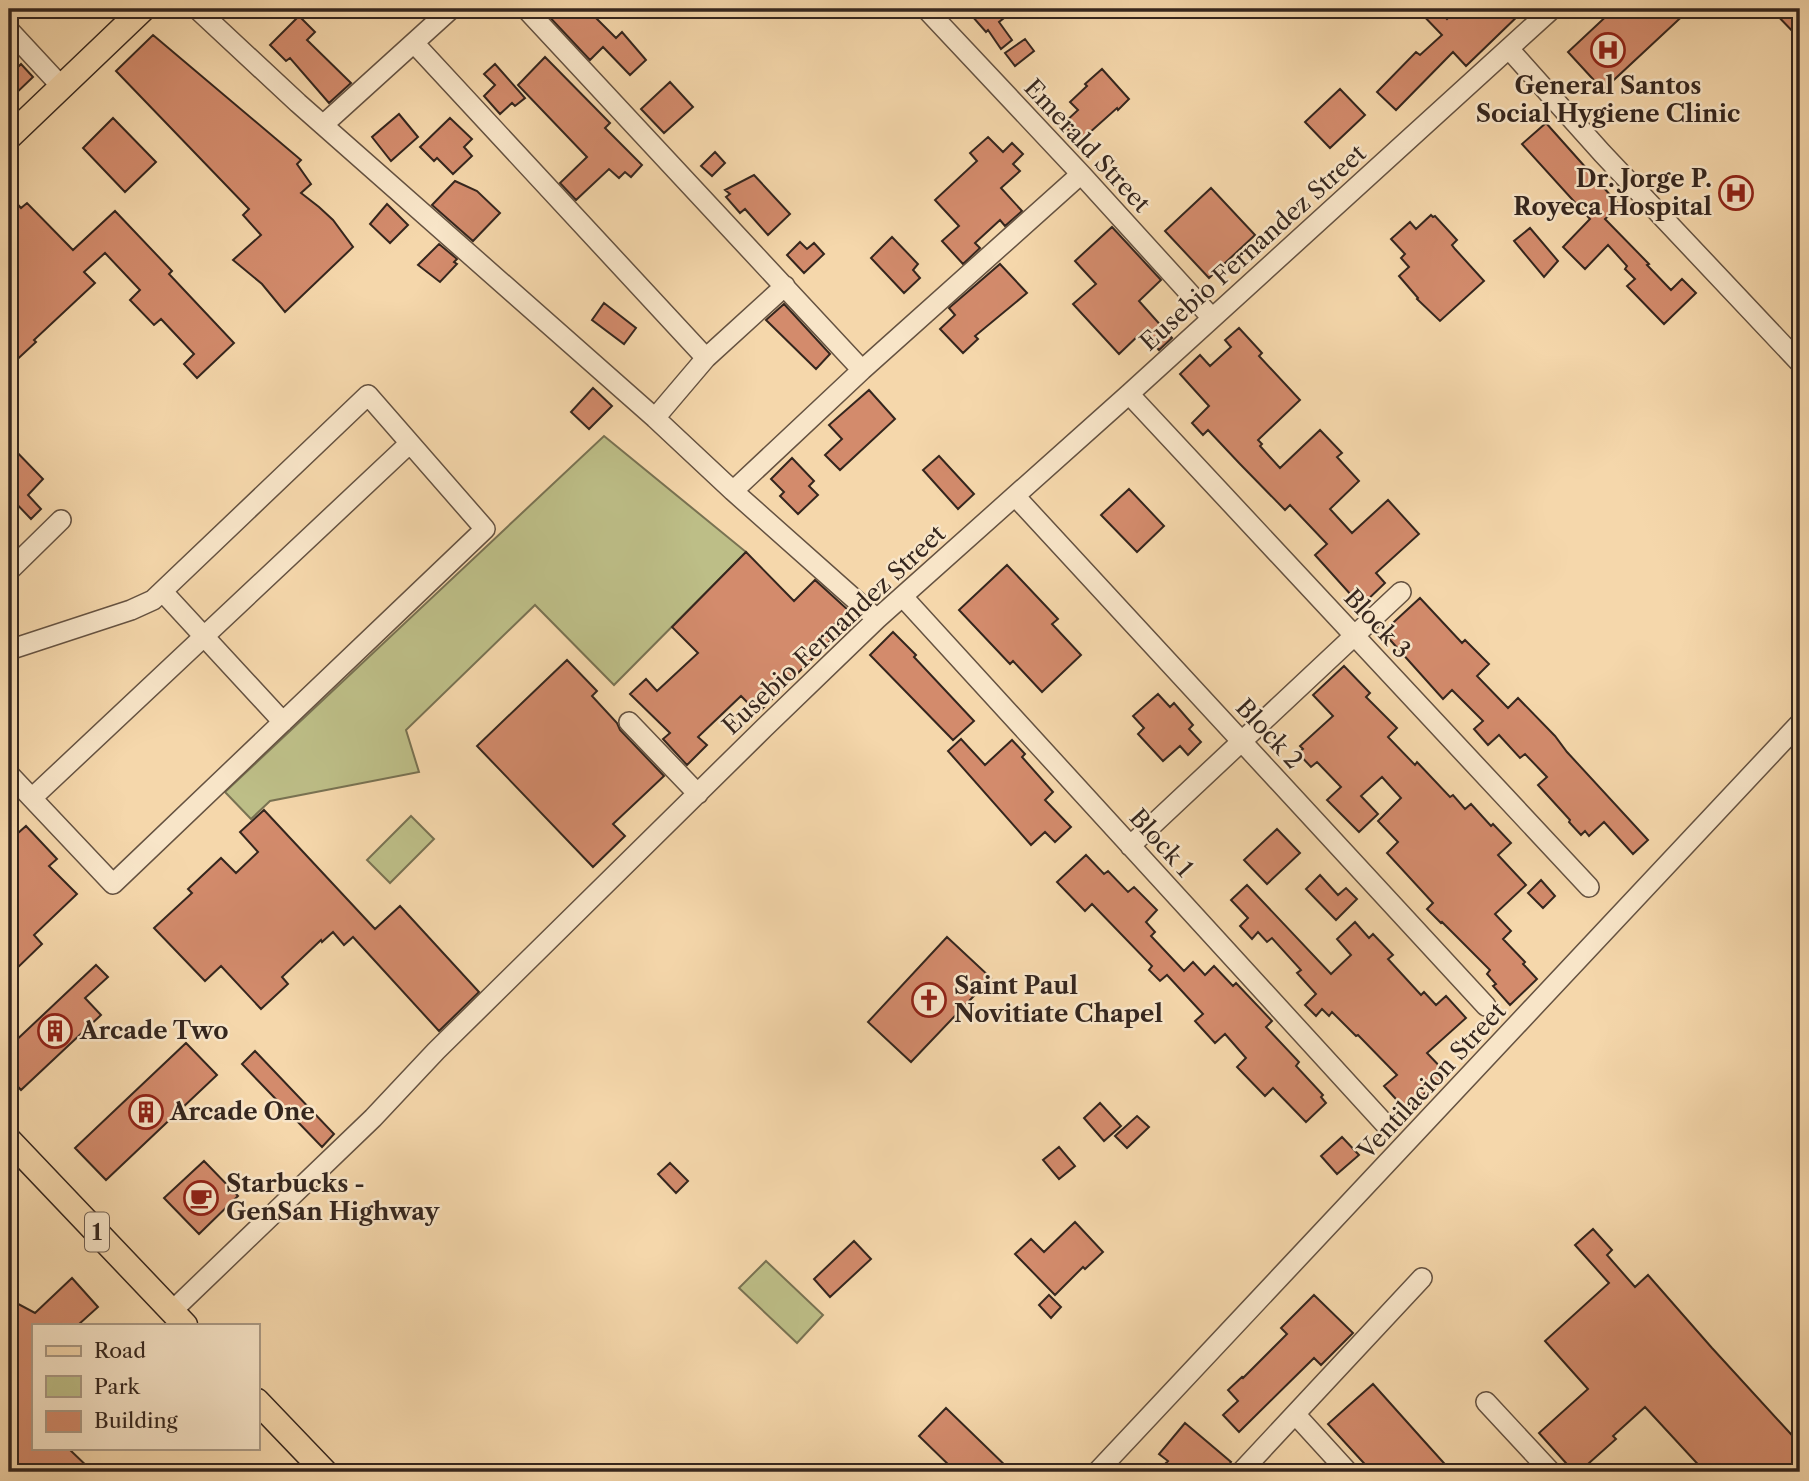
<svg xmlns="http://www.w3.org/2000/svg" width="1809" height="1481" font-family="'Libre Caslon Text',serif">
<rect width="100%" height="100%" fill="#f5d7ab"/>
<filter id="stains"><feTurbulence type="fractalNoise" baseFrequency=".00286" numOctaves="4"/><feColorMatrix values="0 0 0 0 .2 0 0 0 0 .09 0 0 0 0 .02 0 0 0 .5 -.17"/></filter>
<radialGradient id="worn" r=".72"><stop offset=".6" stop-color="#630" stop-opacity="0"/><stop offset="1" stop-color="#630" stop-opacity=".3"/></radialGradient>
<path fill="#bdbe87" stroke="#797252" stroke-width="2" d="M604,436L746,552L614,685L535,605L406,730L419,772L270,801L251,819L225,792Z
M411,816L434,839L390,883L367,860Z
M766,1261L823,1315L797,1343L739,1288Z"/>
<path fill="#d38b6c" stroke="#35261e" stroke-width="2" d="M542,9H587L616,38L622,32L646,60L630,75L603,47L590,60Z
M974,9H997L1004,18L999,22L1012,40L1001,49L988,30L986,32L972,16L977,13Z
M1417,9H1438L1447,19L1457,9H1525L1466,66L1453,52L1396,110L1377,92L1416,52L1420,55L1442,35Z
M1614,9H1690L1603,90L1568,52Z
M1771,9H1793L1800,17V39Z
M299,16L315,32L307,40L351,83L329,103L290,58L286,61L270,45Z
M153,35L301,160L297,164L311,184L301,193L319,207L333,220L353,247L285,312L262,284L233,260L261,235L243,215L249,209L116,71Z
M1025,39L1034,51L1015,66L1005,53Z
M545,57L610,123L605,128L642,165L631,177L625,172L619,178L609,169L576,200L560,183L587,157L518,85Z
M21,64L33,77L9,100V76Z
M495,64L525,98L515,106L512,103L500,114L484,96L495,85L484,74Z
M1102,69L1129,99L1118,110L1117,108L1079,142L1063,124L1078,110L1070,102L1087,86L1085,84Z
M670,82L693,107L664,133L641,109Z
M1340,89L1365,115L1330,148L1305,122Z
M399,114L418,137L391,161L372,137Z
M113,118L156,162L125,192L83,148Z
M450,118L472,139L464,147L472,156L453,174L437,158L434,161L420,147Z
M1546,123L1620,206L1605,219L1649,264L1647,265L1671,290L1682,279L1696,293L1664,324L1627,286L1635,279L1625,269L1627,266L1608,245L1585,269L1563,247L1590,219L1522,144Z
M988,137L1003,152L1012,143L1023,154L1013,164L1020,171L1001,188L1022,211L1005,226L1000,220L975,243L980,248L963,264L942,241L959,226L935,200L977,161L970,153Z
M715,152L725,163L712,176L701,166Z
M754,175L790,214L768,235L745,209L740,213L726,197L730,194L725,190Z
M455,181L477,191L500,213L473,241L432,205Z
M1211,188L1255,235L1209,278L1165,231Z
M9,195L21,208L27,203L73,250L115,211L172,271L169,274L234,343L197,378L184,364L194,354L161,319L154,325L130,300L140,290L105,253L84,272L95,283L34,340L36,342L9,367V324L16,318L9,311Z
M387,204L408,225L390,243L370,224Z
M1431,215L1433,217L1435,216L1457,240L1452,245L1455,249L1484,281L1440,321L1417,299L1418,298L1399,276L1409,267L1401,258L1405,254L1391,239L1410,222L1416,229Z
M1112,227L1161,280L1139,301L1172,338L1159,350L1142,332L1119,354L1073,304L1096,284L1075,261Z
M1530,228L1558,261L1544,277L1514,241Z
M892,237L918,264L913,270L920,278L904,293L871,258Z
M800,242L807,249L814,243L824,254L804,273L787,255Z
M439,244L457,259L454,262L457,264L440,282L418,265Z
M1000,264L1027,293L975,336L978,339L963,353L940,329L955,315L949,308Z
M604,303L636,328L624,344L592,320Z
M784,304L830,354L816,369L766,320Z
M1239,328L1262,353L1259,356L1300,400L1258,440L1262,444L1260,446L1280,468L1320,430L1342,453L1337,457L1359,481L1330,509L1352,533L1388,500L1419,534L1376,573L1385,583L1361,606L1315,555L1327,544L1290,505L1285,510L1240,464L1208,430L1203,435L1192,423L1209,406L1180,374L1200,355L1210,366L1231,347L1225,340Z
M593,388L612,406L589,429L571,412Z
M869,390L895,419L840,470L825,455L842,439L829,425Z
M9,444L43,479L28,495L41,509L31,519L9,496Z
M939,456L974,494L958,509L923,470Z
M792,458L814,481L809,486L818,495L798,514L780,496L784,492L771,479Z
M1129,489L1164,526L1137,552L1101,515Z
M746,552L794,601L815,580L848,610L826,633L832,639L758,713L741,696L698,737L707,745L687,765L663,739L670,733L630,694L646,679L657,691L698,653L672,627Z
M1007,565L1058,619L1052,624L1081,655L1042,692L1013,661L1010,664L959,610Z
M1420,598L1462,643L1465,640L1489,664L1477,676L1508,708L1518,698L1555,736L1567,752L1648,840L1633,854L1604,822L1589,836L1585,831L1581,835L1569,822L1570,820L1538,785L1547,777L1525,754L1520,758L1499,735L1488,745L1474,729L1483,721L1452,690L1443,699L1383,632Z
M893,632L916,655L914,657L974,721L953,740L870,655Z
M567,660L597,691L592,696L617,723L620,730L664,776L613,824L625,836L593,867L477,746Z
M1344,666L1370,693L1366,697L1397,728L1388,737L1415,765L1417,762L1450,797L1453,795L1465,809L1471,804L1491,826L1493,824L1511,843L1498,855L1526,885L1495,914L1511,931L1503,939L1525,962L1523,964L1537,979L1510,1005L1493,986L1496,984L1487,974L1490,970L1442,922L1441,923L1427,909L1433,903L1387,853L1398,842L1378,821L1401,798L1382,777L1361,796L1378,814L1359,832L1327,800L1341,787L1317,762L1311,767L1298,753L1303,749L1300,746L1333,716L1313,695Z
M1158,694L1170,707L1174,703L1193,725L1189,729L1201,742L1188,755L1180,746L1163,761L1138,734L1144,728L1133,716Z
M961,739L985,765L1012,740L1025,754L1022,757L1053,792L1045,800L1071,827L1055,842L1045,832L1031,845L948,751Z
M264,810L375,929L400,906L479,992L439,1031L353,937L344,945L333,932L322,942L321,940L282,977L288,984L261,1009L221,966L205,981L154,928L192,893L188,889L221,858L236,873L258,852L240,832Z
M26,826L57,859L49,866L77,894L34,935L42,944L9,976V841Z
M1277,829L1300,853L1267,884L1244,860Z
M1086,855L1104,874L1108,871L1128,892L1134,887L1157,910L1146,922L1155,932L1151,936L1184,971L1193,962L1205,975L1214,966L1233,986L1236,983L1272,1021L1266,1027L1299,1062L1296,1066L1323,1095L1321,1097L1326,1103L1306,1122L1273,1088L1265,1096L1237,1067L1246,1058L1225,1034L1215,1043L1195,1021L1203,1014L1167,975L1160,981L1149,970L1152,966L1092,904L1085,911L1057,882Z
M1320,875L1338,895L1346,888L1357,899L1336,920L1306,889Z
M1541,880L1555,896L1543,908L1528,893Z
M1247,885L1331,974L1351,955L1337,939L1355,922L1369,938L1373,934L1393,955L1388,959L1421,995L1424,992L1436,1005L1446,996L1466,1018L1427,1053L1447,1074L1406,1110L1384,1086L1397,1075L1358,1035L1356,1036L1332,1012L1329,1016L1322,1009L1316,1016L1305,1005L1316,994L1297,973L1301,970L1272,938L1267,942L1258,932L1252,939L1240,926L1248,918L1231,900Z
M947,937L991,978L911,1062L868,1022Z
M96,965L108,977L85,998L101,1015L21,1090L9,1077V1047Z
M186,1043L217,1075L106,1180L75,1148Z
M255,1051L334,1134L322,1147L242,1064Z
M1100,1103L1121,1126L1104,1141L1084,1118Z
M1137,1116L1149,1127L1127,1148L1115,1136Z
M1342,1137L1359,1155L1337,1174L1321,1156Z
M1059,1147L1075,1166L1059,1179L1043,1160Z
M204,1161L238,1196L199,1234L164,1198Z
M670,1163L688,1181L676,1193L658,1174Z
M1075,1222L1103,1252L1085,1269L1083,1267L1055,1295L1015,1254L1031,1239L1044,1252Z
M1593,1229L1612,1250L1607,1255L1635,1287L1648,1275L1712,1348L1800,1444V1472H1705L1645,1407L1613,1436L1616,1439L1579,1472H1574L1539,1433L1588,1389L1545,1341L1609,1283L1575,1245Z
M854,1241L871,1259L830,1297L814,1279Z
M72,1278L98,1307L78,1325H33V1448H68L93,1472H9V1299L35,1313Z
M1049,1295L1061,1307L1051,1318L1039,1305Z
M1314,1295L1353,1333L1321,1365L1314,1358L1239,1432L1223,1415L1238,1401L1228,1390L1242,1377L1243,1378L1287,1334L1281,1328Z
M1373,1384L1424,1441L1452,1472H1372L1328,1424Z
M946,1408L1012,1472H956L919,1436Z
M1185,1423L1231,1462L1223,1472H1157L1168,1461L1159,1454Z"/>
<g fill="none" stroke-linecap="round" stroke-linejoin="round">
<g stroke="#655241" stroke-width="22">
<path id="minor" d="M197,9L298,103L655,418L733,491L877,619
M526,9L862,370
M926,9L1081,174L1212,318
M9,30L61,86
M414,43L706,358
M1509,49L1602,153L1800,363
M323,125L451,9
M1129,394L1589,887
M655,418L706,358L785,286
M733,491L862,370L1081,174
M1015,496L1486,1006
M9,571L61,520
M163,592L283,722
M903,597L1384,1123
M9,650L131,610L153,600L368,395L485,529L113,884L9,774
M629,722L698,794
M32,798L410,443
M1130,846L1401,592
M172,1311L373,1118L436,1051L764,728L877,619L1129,394L1552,9
M1486,1402L1551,1472
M1295,1414L1348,1472
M1097,1472L1800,723
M1241,1472L1422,1278"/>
</g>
<g stroke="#35261e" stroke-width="27">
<path id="major" d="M9,137L143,9
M9,1140L185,1325
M257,1401L325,1472"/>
</g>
<use href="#minor" stroke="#f8e5c8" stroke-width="19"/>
<use href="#major" stroke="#f5d7ab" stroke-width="24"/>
</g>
<defs>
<g id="hospital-ring" transform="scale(1.75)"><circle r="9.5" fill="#f8e5c8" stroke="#8f2418" stroke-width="1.5"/><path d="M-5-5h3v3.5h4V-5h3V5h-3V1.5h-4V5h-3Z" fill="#8f2418"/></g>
<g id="church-ring" transform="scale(1.75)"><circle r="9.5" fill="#f8e5c8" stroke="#8f2418" stroke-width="1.5"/><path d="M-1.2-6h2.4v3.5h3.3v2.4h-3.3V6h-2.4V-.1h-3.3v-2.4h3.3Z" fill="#8f2418"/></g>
<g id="building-ring" transform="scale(1.75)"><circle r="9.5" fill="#f8e5c8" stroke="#8f2418" stroke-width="1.5"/><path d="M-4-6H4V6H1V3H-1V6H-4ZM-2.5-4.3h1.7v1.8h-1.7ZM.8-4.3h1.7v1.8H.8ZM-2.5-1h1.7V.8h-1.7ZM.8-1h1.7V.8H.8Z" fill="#8f2418"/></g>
<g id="cafe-ring" transform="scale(1.75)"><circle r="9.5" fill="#f8e5c8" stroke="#8f2418" stroke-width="1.5"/><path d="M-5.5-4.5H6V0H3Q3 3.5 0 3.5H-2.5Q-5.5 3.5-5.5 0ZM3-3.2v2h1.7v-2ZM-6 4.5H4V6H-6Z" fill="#8f2418"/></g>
</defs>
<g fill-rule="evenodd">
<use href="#hospital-ring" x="1608" y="50"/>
<use href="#hospital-ring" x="1736" y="193"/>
<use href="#church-ring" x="929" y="1000"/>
<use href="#building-ring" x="55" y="1031"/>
<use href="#building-ring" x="146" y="1112"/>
<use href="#cafe-ring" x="201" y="1198"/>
</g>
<g text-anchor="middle" stroke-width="5" stroke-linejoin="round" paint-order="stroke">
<rect fill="#f8e5c8" stroke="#705f51" stroke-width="2" x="85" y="1212.5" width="24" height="39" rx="5"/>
<g font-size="23" font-weight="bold" fill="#35261e">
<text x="97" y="1240">1</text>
</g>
<g font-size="24" font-weight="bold" fill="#35261e" stroke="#f8e5c8" text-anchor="start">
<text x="1608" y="94" text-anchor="middle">General Santos<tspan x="1608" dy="28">Social Hygiene Clinic</tspan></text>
<text x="1712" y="187" text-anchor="end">Dr. Jorge P.<tspan x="1712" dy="28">Royeca Hospital</tspan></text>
<text x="954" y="994">Saint Paul<tspan x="954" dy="28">Novitiate Chapel</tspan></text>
<text x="80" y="1039">Arcade Two</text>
<text x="170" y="1120">Arcade One</text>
<text x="226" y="1192">Starbucks -<tspan x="226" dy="28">GenSan Highway</tspan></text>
</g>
<g font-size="24" fill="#35261e" stroke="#f8e5c8">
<text transform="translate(1087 146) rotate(47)" y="8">Emerald Street</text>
<text transform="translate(1253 248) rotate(-42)" y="8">Eusebio Fernandez Street</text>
<text transform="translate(1377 624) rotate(47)" y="8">Block 3</text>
<text transform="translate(834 630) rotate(-43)" y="8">Eusebio Fernandez Street</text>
<text transform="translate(1269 734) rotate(47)" y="8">Block 2</text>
<text transform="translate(1161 843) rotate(48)" y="8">Block 1</text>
<text transform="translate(1432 1081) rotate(-47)" y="8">Ventilacion Street</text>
</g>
</g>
<rect width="1809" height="1481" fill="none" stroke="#f5d7ab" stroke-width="35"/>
<rect x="10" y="10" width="1788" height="1460" fill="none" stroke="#35261e" stroke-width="3.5"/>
<rect x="18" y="18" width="1774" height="1446" fill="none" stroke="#35261e" stroke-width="2"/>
<rect x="32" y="1324" width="228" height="126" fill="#f8e5c8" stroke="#aa9984" stroke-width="2"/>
<rect x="46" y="1346" width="35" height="10" fill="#f5d7ab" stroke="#aa9984" stroke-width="2"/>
<text x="94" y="1358" font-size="21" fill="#35261e">Road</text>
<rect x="46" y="1376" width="35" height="21" fill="#bdbe87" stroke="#aa9984" stroke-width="2"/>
<text x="94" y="1394" font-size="21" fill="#35261e">Park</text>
<rect x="46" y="1411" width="35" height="21" fill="#d38b6c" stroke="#aa9984" stroke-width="2"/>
<text x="94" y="1428" font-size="21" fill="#35261e">Building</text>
<rect width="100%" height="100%" filter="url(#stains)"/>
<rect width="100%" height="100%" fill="url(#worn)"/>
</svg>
